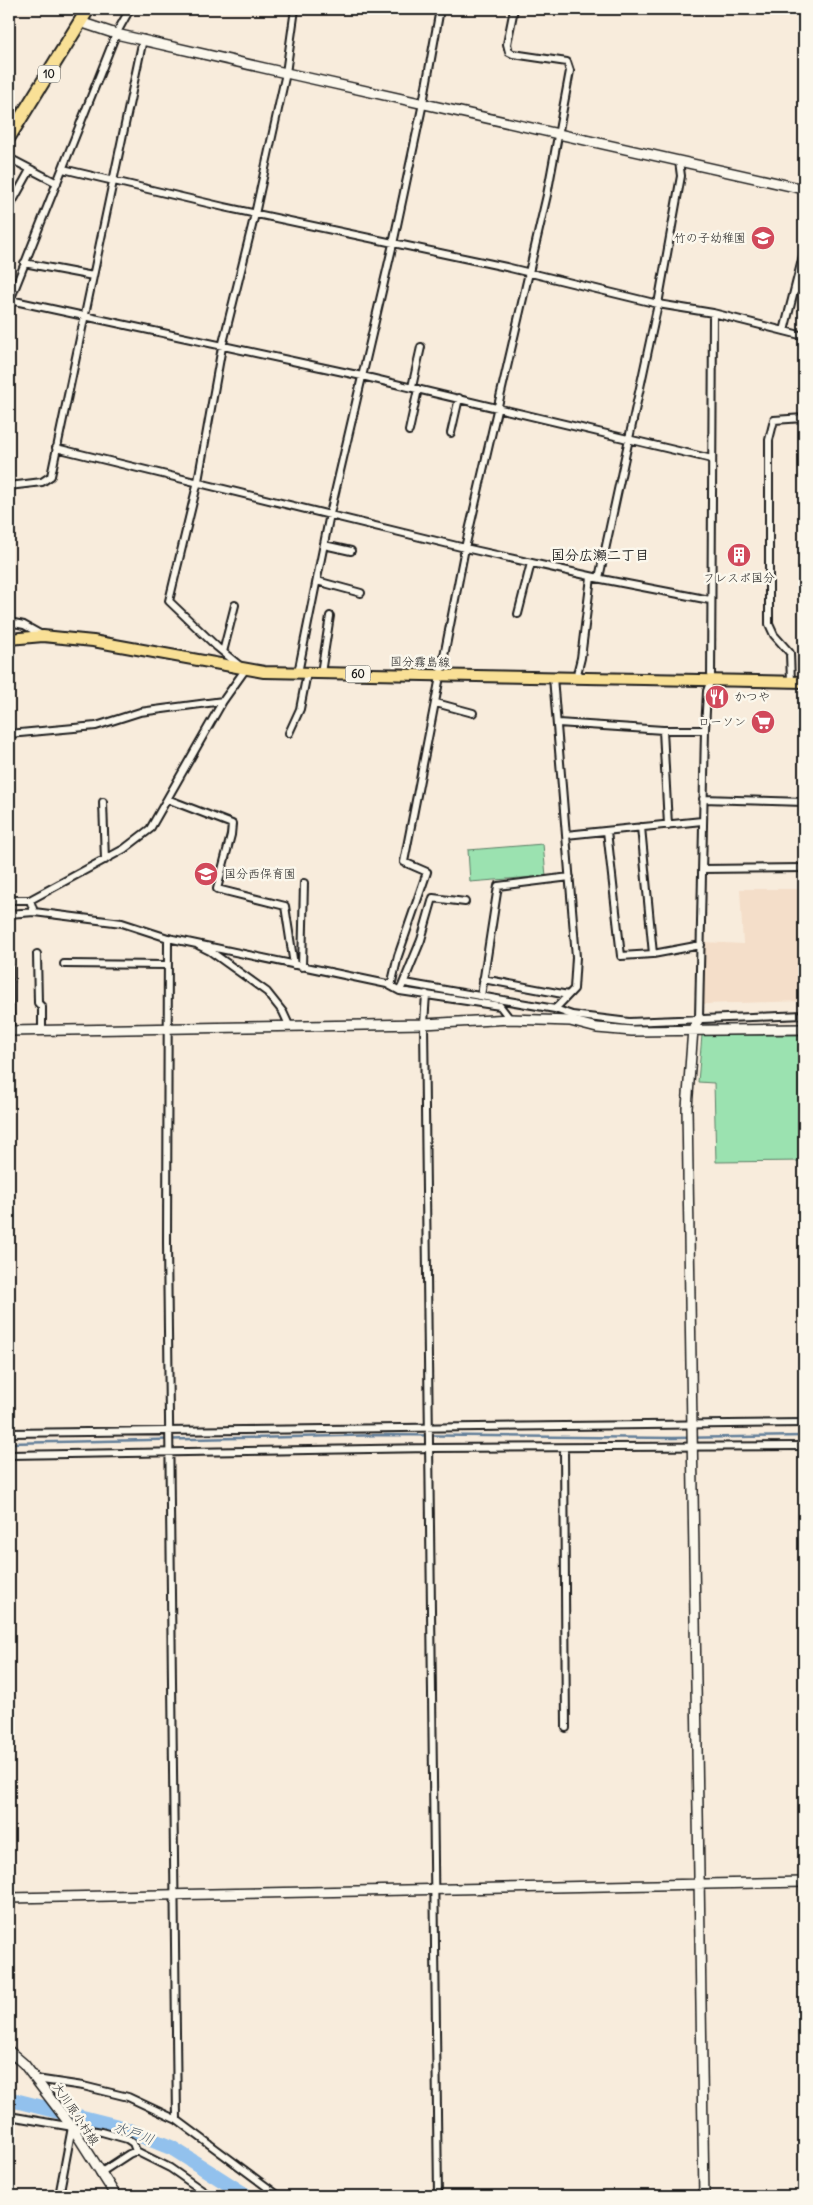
<svg xmlns="http://www.w3.org/2000/svg" width="813" height="2205" font-family="Delius,'Klee One',sans-serif">
<rect width="100%" height="100%" fill="#f8ecdc"/>
<filter id="ink" filterUnits="userSpaceOnUse"><feTurbulence type="fractalNoise" baseFrequency=".02" numOctaves="2"/><feDisplacementMap in="SourceGraphic" scale="10" xChannelSelector="R" yChannelSelector="G"/><feConvolveMatrix kernelMatrix="1 2 1 2 8 2 1 2 1" color-interpolation-filters="sRGB"/></filter>
<g filter="url(#ink)">
<path fill="#f4dec9" d="M740,889H804V1001L704,1004V942L743,944Z"/>
<path fill="#9be2b0" stroke="#5c7f66" d="M543,844L546,876L470,882L468,850Z
M702,1035H804V1161L716,1162L714,1083L698,1082Z"/>
<g fill="none" stroke-linecap="round" stroke-linejoin="round">
<path stroke="#637f99" stroke-width="2.5" d="M9,1443L385,1435L673,1438L804,1436"/>
<path stroke="#92c1ed" stroke-width="15" d="M9,2099L120,2127L172,2148L247,2196"/>
<g stroke="#1c1c1c" stroke-width="10">
<path id="street" d="M9,158L57,183
M63,169L224,207L506,267L658,304L713,313L804,336
M9,208L30,170
M24,263L93,276
M795,289L804,291
M10,300L362,376L712,459
M9,303L116,34L130,9
M784,331L804,252
M412,387L421,347
M409,431L418,389
M451,433L459,398
M56,448L465,548L599,578
M9,486L42,482L51,476L143,39
M324,545L351,551
M599,578L658,304L681,176L679,161
M317,581L361,593
M518,614L531,563
M9,622L24,625L42,635
M223,652L235,605
M298,673L330,514L393,244L423,103L440,9
M321,673L330,616
M553,677L576,957L574,989L555,1009L572,1015L629,1022L804,1015
M576,678L581,658L591,577L710,600
M791,682L790,653L774,635L769,624V440L774,420L804,418
M436,703L473,713
M558,723L663,730H705
M663,730L668,825
M289,733L300,709L307,673
M9,734L96,726L140,712L223,701
M167,799L232,824L231,835L217,889L285,906L294,965
M703,799L804,802
M103,802L105,860
M641,827L653,954
M607,831L621,956L653,954L701,945
M566,835L702,821
M702,869L804,868
M9,900H30L124,849L150,829L223,701L245,670L217,647L169,601L198,481L222,347L255,214L286,73L295,9
M30,900L34,912L122,923L168,938L387,984L400,991L500,1006L510,1019
M9,914L34,912
M168,938L167,1243L177,2120
M198,945L210,951L267,992L283,1012L289,1025
M37,954L38,1003L42,1007V1031
M64,964L167,965
M9,966L10,1031
M302,967L304,883
M483,979L568,995
M405,983L555,1009
M391,986L398,956L427,872L404,862L465,548L547,195L570,71L567,62L513,54L509,52L507,44L514,9
M400,991L421,940L433,898L465,902
M426,994L424,1024L438,2196
M481,996L498,886L570,877
M699,1018L705,730L707,691L711,680L713,313
M9,1433L804,1423
M564,1448L566,1728
M9,1455L431,1448L804,1446
M36,2079L83,2086L128,2097L177,2120L279,2196
M9,2116L102,2132L127,2139L133,2143L136,2151
M100,2173L129,2154L136,2151L170,2168L210,2196
M59,2196L72,2127"/>
</g>
<g stroke="#1c1c1c" stroke-width="12">
<path id="secondary" d="M80,22L116,34L286,73L804,189
M699,1018L693,1029L687,1108L704,2196
M9,1031L424,1024L510,1019L570,1021L597,1028L632,1031L804,1029
M9,1898L804,1882
M9,2051L24,2064L72,2127L116,2196"/>
</g>
<g stroke="#1c1c1c" stroke-width="14">
<path id="primary" d="M9,639L43,636L93,641L264,672L804,682"/>
</g>
<g stroke="#1c1c1c" stroke-width="16">
<path id="highway" d="M9,137L88,9"/>
</g>
<use href="#street" stroke="#fbf7ec" stroke-width="6"/>
<use href="#secondary" stroke="#fbf7ec" stroke-width="9"/>
<use href="#primary" stroke="#f9e096" stroke-width="10"/>
<use href="#highway" stroke="#f9e096" stroke-width="12"/>
</g>
</g>
<defs>
<g id="school-disc" transform="scale(1.25)"><circle r="9.5" fill="#d1495b" stroke="#fbf7ec"/><path d="M0-5L7-2L0 1L-7-2ZM-4 1L0 2.5L4 1V4Q0 6-4 4Z" fill="#fff"/></g>
<g id="building-disc" transform="scale(1.25)"><circle r="9.5" fill="#d1495b" stroke="#fbf7ec"/><path d="M-4-6H4V6H1V3H-1V6H-4ZM-2.5-4.3h1.7v1.8h-1.7ZM.8-4.3h1.7v1.8H.8ZM-2.5-1h1.7V.8h-1.7ZM.8-1h1.7V.8H.8Z" fill="#fff"/></g>
<g id="restaurant-disc" transform="scale(1.25)"><circle r="9.5" fill="#d1495b" stroke="#fbf7ec"/><path d="M-5-6h1v4h1v-4h1v4h1v-4h1v5L-1.5 .5V6h-2V.5L-5-1ZM5-6V6H3V1.5H1.5Q1.5-4 5-6Z" fill="#fff"/></g>
<g id="supermarket-disc" transform="scale(1.25)"><circle r="9.5" fill="#d1495b" stroke="#fbf7ec"/><path d="M-6-5.5h2.5l.6 2H6L4.5 2H-2.5L-4.4-4H-6ZM-1.5 3.2a1.3 1.3 0 1 0 .1 0ZM3 3.2a1.3 1.3 0 1 0 .1 0Z" fill="#fff"/></g>
</defs>
<g fill-rule="evenodd">
<use href="#school-disc" x="763" y="238"/>
<use href="#building-disc" x="739" y="555"/>
<use href="#restaurant-disc" x="717" y="697"/>
<use href="#supermarket-disc" x="763" y="722"/>
<use href="#school-disc" x="206" y="874"/>
</g>
<g text-anchor="middle" stroke-width="5" stroke-linejoin="round" paint-order="stroke">
<g fill="#fbf7ec" stroke="#5f5e5a" stroke-width="1">
<rect x="38" y="65.5" width="22" height="17" rx="4"/>
<rect x="345.5" y="665.5" width="25" height="17" rx="4"/>
</g>
<g font-size="11" font-weight="bold" fill="#1c1c1c">
<text x="49" y="78">10</text>
<text x="358" y="678">60</text>
</g>
<g font-size="12" fill="#1c1c1c" stroke="#fbf7ec" text-anchor="end">
<text x="746" y="242">竹の子幼稚園</text>
<text x="739" y="582" text-anchor="middle">フレスポ国分</text>
<text x="734" y="701" text-anchor="start">かつや</text>
<text x="746" y="726">ローソン</text>
<text x="224" y="878" text-anchor="start">国分西保育園</text>
</g>
<g font-size="12" fill="#1c1c1c" stroke="#fbf7ec">
<text transform="translate(420 662) rotate(1)" y="4">国分霧島線</text>
<text transform="translate(76 2114) rotate(56)" y="4">大川原小村線</text>
</g>
<g font-size="14" font-weight="bold" fill="#1c1c1c" stroke="#fbf7ec">
<text x="600" y="560">国分広瀬二丁目</text>
</g>
<g font-size="14" font-style="italic" fill="#455665" stroke="#fbf7ec">
<text transform="translate(134 2133) rotate(20)" y="5">水戸川</text>
</g>
</g>
<rect width="813" height="2205" fill="none" stroke="#fbf7ec" stroke-width="30"/>
<rect x="15" y="15" width="783" height="2175" fill="none" stroke="#1c1c1c" stroke-width="2" filter="url(#ink)"/>
</svg>
